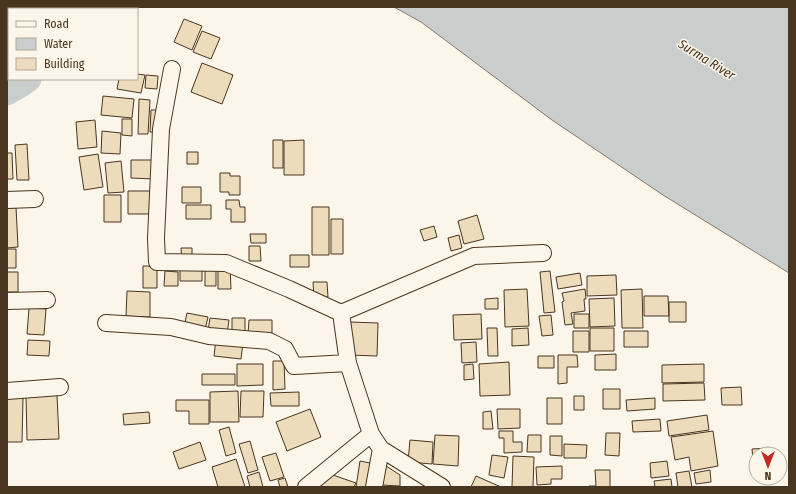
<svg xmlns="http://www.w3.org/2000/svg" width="796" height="494" font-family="'Fira Sans Condensed',sans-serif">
<rect width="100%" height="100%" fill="#fbf6e9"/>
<path fill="#c9cecd" stroke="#887966" d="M394,7H789V273L663,195L552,120L421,22Z"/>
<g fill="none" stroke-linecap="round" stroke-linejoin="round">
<path stroke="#c9cecd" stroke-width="25" d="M122,9L126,7
M7,93L21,85L29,79"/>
</g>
<path fill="#ecdcbc" stroke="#4a3520" d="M184,19L202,26L192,50L174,42Z
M202,31L220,38L211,59L193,52Z
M202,63L233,75L222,104L191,92Z
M137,74L145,75L141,93L117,89L119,79H137Z
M146,75L158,76L157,89L145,88Z
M103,96L134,99L132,118L101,115Z
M139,99L150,100L148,134H138Z
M151,110H161L160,133L150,132Z
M122,119H132V136L122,135Z
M95,120L97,147L78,149L76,122Z
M102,131L121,133L120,154L101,153Z
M273,140H283V168H273Z
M304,140V175H284V141Z
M27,144L29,180H17L15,145Z
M187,152H198V164H187Z
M7,153H12L13,179H7Z
M98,154L103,187L84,190L79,157Z
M131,160H155L154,179L131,178Z
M121,161L124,192L108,193L105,163Z
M220,173H230V176H240V195H229V192H220Z
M182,187H201V203H182Z
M128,191H153V214H128Z
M104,195H121V222H104Z
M226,200H239L240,207H245V222H231V209H226Z
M186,205H211V219H186Z
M16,207L18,247L7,248V208Z
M312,207H329V255H312Z
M477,215L484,239L464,244L458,221Z
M331,219H343V254H331Z
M434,226L437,237L424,241L420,230Z
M250,234H266V243H251Z
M459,235L462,248L451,251L448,238Z
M249,246H260L261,261H249Z
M181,248H192V261L182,262Z
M7,249H16V268H7Z
M290,255H309V267H290Z
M143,266H157V288H143Z
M218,267H230L231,289H218Z
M180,268L202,269V281H180Z
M216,269V286H205V270Z
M165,271L178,272V286H164Z
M550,271L555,312L544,313L540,272Z
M7,272H18V292H7Z
M580,273L582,285L558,289L556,277Z
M616,275L617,295L587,296V276Z
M313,282H327L328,297L314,298Z
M527,289L529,326L505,327L504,290Z
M585,289L586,299H584L585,311L571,313L573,324L565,325L562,302L564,301L562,293Z
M642,289L643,328H622L621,290Z
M127,291L150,292V317L126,316Z
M644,296H668L669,316H644Z
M498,298V309H485V299Z
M614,298L615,326L590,327L589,299Z
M669,302H686V322H669Z
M29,308L46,309L44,335L27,334Z
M187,313L208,317L205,330L184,327Z
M481,314L482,339L454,340L453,315Z
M574,314H589V328H574Z
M551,315L553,335L542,336L539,316Z
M210,318L229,320L227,334L208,331Z
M232,318H245V335H232Z
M249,320H272V335L248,334Z
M350,322L378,323L377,356L349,355Z
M487,328H497L498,356H488Z
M528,328L529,345L512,346V329Z
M590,328H614V351H590Z
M573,331H589V352H573Z
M624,331H648V347H624Z
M216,339L243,342L241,359L214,356Z
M28,340L50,341L49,356L27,355Z
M476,342L477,362L462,363L461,343Z
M616,354V370H595V355Z
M558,355H577L578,367H567V383L558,384Z
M538,356H554V368H538Z
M273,361H284L285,389L273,390Z
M509,362L510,395L480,396L479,364Z
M237,364H263V385L237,386Z
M473,364L474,379L464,380V365Z
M704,364V382L662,383V365Z
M202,374H235V385H202Z
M704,383L705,400L663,401V384Z
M741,387L742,405H722L721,388Z
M603,389H620V409H603Z
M238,391L239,422H210V392Z
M241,391H264L263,417H240Z
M299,392V406H271L270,393Z
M57,395L59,439L27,440L26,396Z
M574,396H584V410H574Z
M7,398H23L22,442H7Z
M547,398H562V424H547Z
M655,398V409L627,411L626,400Z
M176,400H209V424H189V411H176Z
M310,409L321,437L287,451L276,422Z
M497,409H520V428L498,429Z
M491,411L493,429H483V412Z
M149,412L150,423L124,425L123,414Z
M707,415L709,430L669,436L667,421Z
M660,419L661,431L633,432L632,421Z
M229,427L236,453L226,456L219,430Z
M499,431H513V442H522V452L504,453V438H499Z
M713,431L718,466L691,471L689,457L675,460L671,437Z
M606,433H620L619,456L605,455Z
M435,435L459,436L458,466L433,464Z
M528,435H541V452H527Z
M550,436H562V456L550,455Z
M410,440L433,442L432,464L408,462Z
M250,441L258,470L248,473L239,444Z
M200,442L206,460L179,469L173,452Z
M564,444L587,445L586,458H564Z
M771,448L772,454H756V470L754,471L752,449Z
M276,453L284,477L270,481L262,457Z
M492,455L508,457L504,478L489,475Z
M513,456L534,457L533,487H512Z
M236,459L245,487H218L212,467Z
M360,461L375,464L371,487H356Z
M667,461L669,476L651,478L650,463Z
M383,464L400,475V486L381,485Z
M562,466V479H551V484L537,485L536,467Z
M595,470H610V487H589V486H596Z
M710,470L711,482L696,484L694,473Z
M689,471L692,487H678L676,473Z
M259,472L263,487H250L247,476Z
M330,474L356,483L354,487H316Z
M476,476L501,487H471Z
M285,478L288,487H280L278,480Z
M671,479L672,487H655L654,481Z"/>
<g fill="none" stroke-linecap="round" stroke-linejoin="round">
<g stroke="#4a3520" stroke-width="18">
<path id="minor" d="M172,69L161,129L156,238L157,262L226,263L289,289L341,313L474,256L543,253
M7,200L35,199
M7,301L47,300
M341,313L348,363L371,434L381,449L442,487
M106,323L171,327L209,336L269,341L285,349L294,366L348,363
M7,391L60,387
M306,487L371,434
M374,487L381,449"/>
</g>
<use href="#minor" stroke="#fbf6e9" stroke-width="16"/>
</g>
<g text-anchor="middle" stroke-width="3" stroke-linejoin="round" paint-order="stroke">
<g font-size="13" font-style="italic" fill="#4a3520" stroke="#fbf6e9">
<text transform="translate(707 59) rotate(32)" y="5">Surma River</text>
</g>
</g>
<rect width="796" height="494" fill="none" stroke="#4a3520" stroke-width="16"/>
<rect x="8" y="8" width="130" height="72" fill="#fbf6e9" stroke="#b4a999"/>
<rect x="16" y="21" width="20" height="6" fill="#fbf6e9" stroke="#b4a999"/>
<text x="44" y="28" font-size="12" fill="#4a3520">Road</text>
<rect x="16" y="38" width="20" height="12" fill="#c9cecd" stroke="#b4a999"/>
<text x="44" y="48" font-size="12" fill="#4a3520">Water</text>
<rect x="16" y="58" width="20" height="12" fill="#ecdcbc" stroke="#b4a999"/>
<text x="44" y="68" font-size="12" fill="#4a3520">Building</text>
<g transform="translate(768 466) rotate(180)"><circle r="19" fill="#fbf6e9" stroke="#b4a999"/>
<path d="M0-3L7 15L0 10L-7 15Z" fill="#c62828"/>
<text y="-6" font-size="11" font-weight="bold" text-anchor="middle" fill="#4a3520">N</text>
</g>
</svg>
